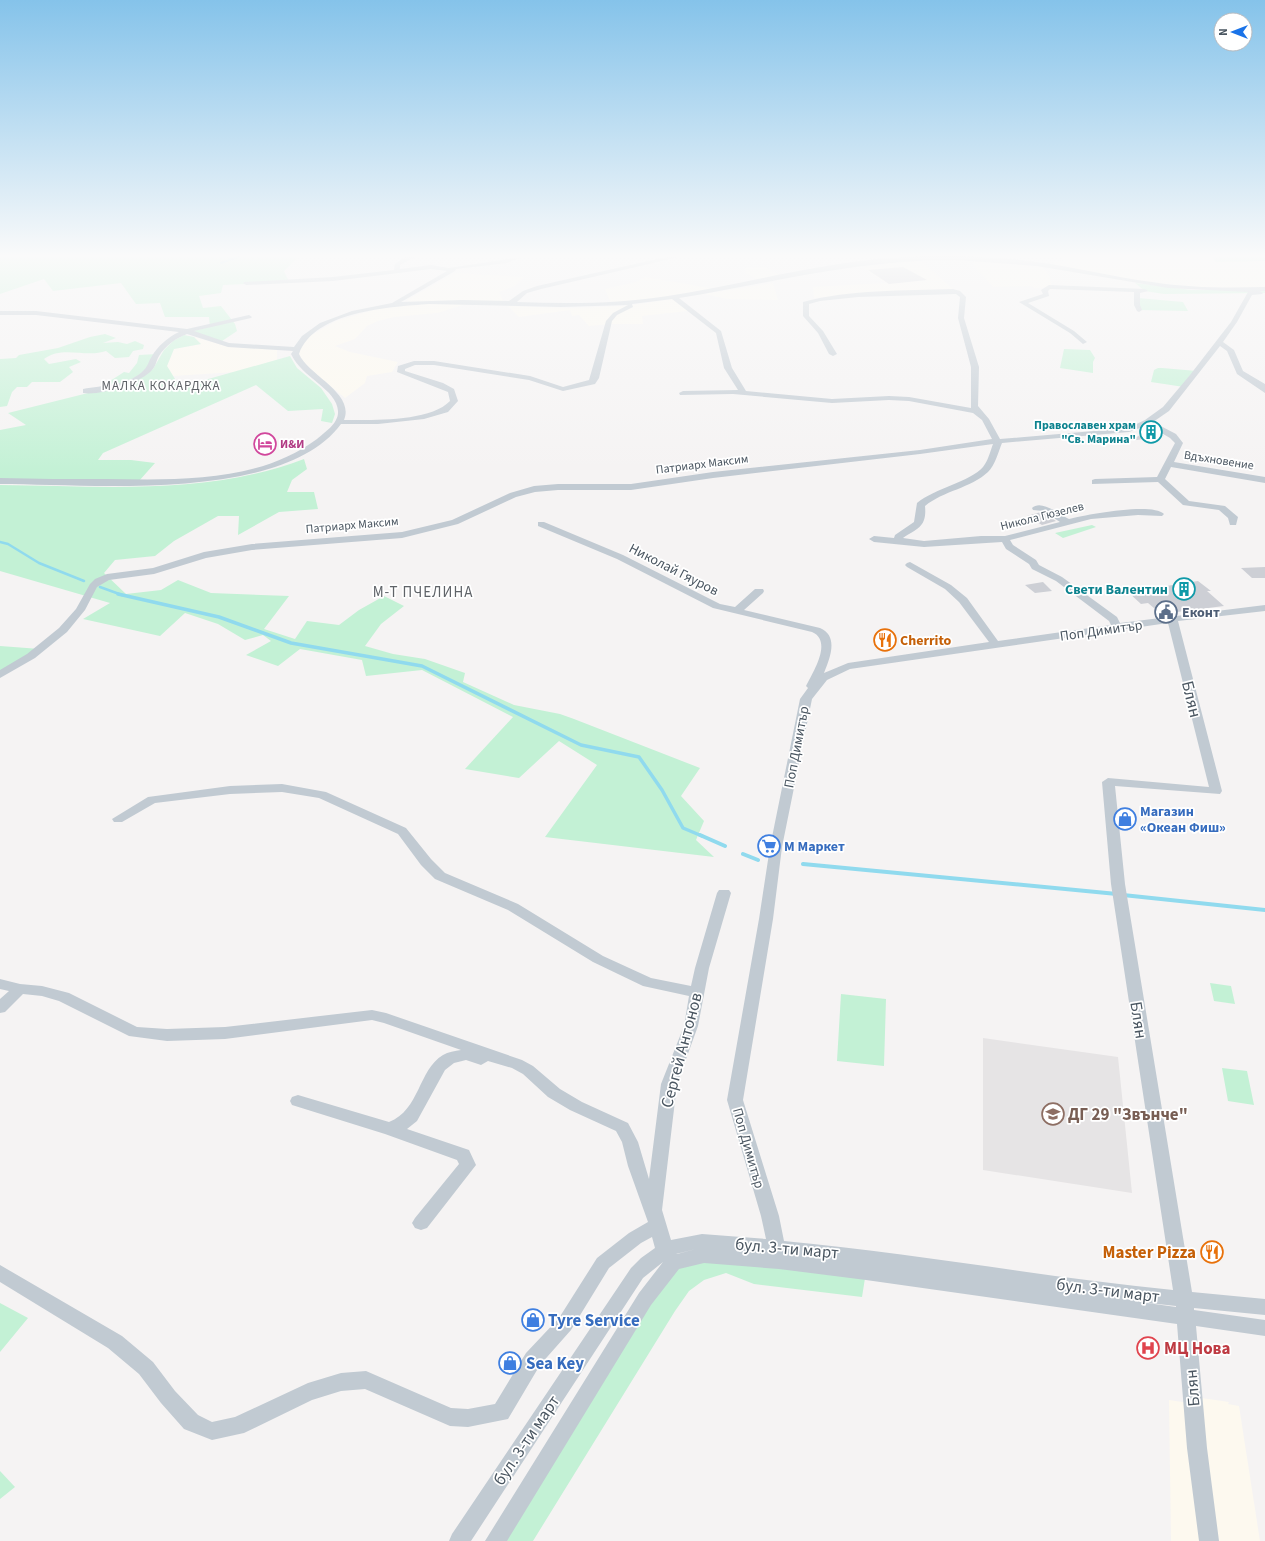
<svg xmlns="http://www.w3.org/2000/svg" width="1265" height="1541" font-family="'Source Sans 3',sans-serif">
<rect width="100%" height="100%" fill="#f5f3f3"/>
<path fill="#fdf9ef" d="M1061,257H1265V289L1195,287L1141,282L1050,264L1054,262H1067Z
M920,260L955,291L874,293L814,298L813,287L886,283L862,267Z
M973,260L1042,266L1049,276L1052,287L1034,288L1031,286L993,287L974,266Z
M765,267L782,277L759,281L746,273L745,268Z
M455,273L524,277L515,286L499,292L504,302H411L407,300Z
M645,277L687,284L713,289L662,297L611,303L605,289L636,282Z
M773,283L778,300L727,299L704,294Z
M674,299L688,311L642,316L643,324H610L589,326L579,315L572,316L570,310L519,317L508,306L568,308L625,306Z
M420,304H466L437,313L394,317L378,321L367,326L355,339L335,346L350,352L398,362L392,372L367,376L365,383L345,398L315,373L303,362L299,354L300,346L308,337L336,321L377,309Z
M194,337L229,347L277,350V360L236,372L173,376L167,366L174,349L201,344Z
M1188,1396L1229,1402L1228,1404L1239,1406L1260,1541H1171L1169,1400L1189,1403Z"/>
<path fill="#e6e4e5" d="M983,1038L1118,1057L1132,1193L983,1170Z"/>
<path fill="#c3f1d5" d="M0,257H298L284,271L289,282L223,285L221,293L199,296L203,308L221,306L235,324L237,331L222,341L202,336L193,331L210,327L209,317H165L160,303L136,304L121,283L53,291L44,279L0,294Z
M1212,257H1265V261L1221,262H1216Z
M1135,283L1192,290H1265V293L1164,294L1145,291Z
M1138,298L1183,302L1188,311L1139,310Z
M105,334L116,338L103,343L118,342L127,344L135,341L144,345L143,349L133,351L129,357L115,358L106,351C86,358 62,345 44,359L49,364L76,359L81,362L69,367L73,372L60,382H32L27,387H17L12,392L7,406L0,407V359L16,358L19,355L58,348L90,337Z
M184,335L194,337L201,344L174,349L167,366L180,387L290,356L297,368L321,388L332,404L335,414L332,423L321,421L323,409L288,411L256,385L103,453L98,460H131L155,463L139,481L0,479V430L26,425L8,413L132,382L153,369L164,350L173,341Z
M1064,349L1090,350L1095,358L1093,362V373L1060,368Z
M157,354C146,375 133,379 112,387L108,385L107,383L124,372L129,373L137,363L139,355Z
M1158,368H1162L1197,371L1184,387L1151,382L1154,370Z
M304,459L307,469L292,480L287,492H314L318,509L279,512L238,535L239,516H218L174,541L155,556L115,560L104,573L126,594L161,590L178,580L211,593L289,596L264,629L295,639L307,621L339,625L359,610L384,596L404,606L381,624L365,646L393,654L425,659L465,673L463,682L514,705L560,714L574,719L700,768L681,796L704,821L696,840L714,857L545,837L597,765L559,741L519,778L465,769L513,717L422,670L366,676L362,660L300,649L278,666L246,655L271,641L263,635L245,640L218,624L185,613L160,636L83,619L110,603L0,571V485C102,486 207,496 304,459Z
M1092,525L1096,527L1063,538L1055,533Z
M0,646L40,649L0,675Z
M1210,983L1231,986L1235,1004L1214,1001Z
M841,994L886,999L884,1066L837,1061Z
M1222,1068L1247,1071L1254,1105L1228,1101Z
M688,1258L866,1272L862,1297L754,1284L726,1273L704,1280L689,1291L675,1311L533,1541H495L645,1299Z
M0,1303L28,1318L0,1352Z
M0,1471L15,1487L0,1499Z"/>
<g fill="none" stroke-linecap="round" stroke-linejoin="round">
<path stroke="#90daee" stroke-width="2" d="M221,263L238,257"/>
<path stroke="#90daee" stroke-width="2.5" d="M0,542L8,544L39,563L84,581
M100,587L122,595"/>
<path stroke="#90daee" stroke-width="3.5" d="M118,594L219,617L291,643L422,666L581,745L639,757L662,790L683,828L702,836"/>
<path stroke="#90daee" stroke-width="4" d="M700,835L725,846
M743,854L758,860
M803,864L1117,894
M1123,895L1265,910"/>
</g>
<path fill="#cdcfd5" d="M903,267L927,280L889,284L868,270Z
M1150,429L1164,436L1130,441Z
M1041,512H1042L1056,521L1042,525L1027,516Z
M1265,567V578H1252L1241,568Z
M1198,581L1211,591H1207L1224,606L1161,614L1148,603L1141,604L1128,592Z
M1043,582L1052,591L1035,593L1025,585Z"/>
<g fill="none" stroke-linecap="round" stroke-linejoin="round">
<path fill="#c1cad2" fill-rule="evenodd" d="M405,257H415L400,265V269L431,265L449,268L522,257L507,263L456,269L455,271L401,302L462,300L509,301L523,291L537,286L666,257H679L541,289L527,293L517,302C568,304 618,304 668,296C746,284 824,261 904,257C947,255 993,256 1036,262C1075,267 1113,277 1152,282C1189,288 1227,288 1265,287V291H1260L1263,293L1262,294L1252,295L1237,322L1223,342L1234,350L1243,371L1265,384V393L1237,374L1227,351L1220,346L1169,411L1153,422L1176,434L1183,443L1174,462L1265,477V483L1171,467L1165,479L1189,501L1225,506L1238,517L1236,525H1230L1228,518L1219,510L1183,505L1158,482L1092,484V480L1095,479L1157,477L1175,443L1170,438L1148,425L1129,432L1002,443C998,453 995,465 988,472C971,488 943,491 925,506C927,527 918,528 903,538L924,541L981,536H1005L1060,522L1043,511L1033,510L1032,508C1041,499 1059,514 1069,519C1085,515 1152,502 1164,514L1162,516L1138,515L1091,519L1010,540L1013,545L1036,560L1039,565L1062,577L1117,617L1120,623L1265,605V611L1178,621L1222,791L1220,794L1115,786L1125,884L1192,1292L1265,1299V1315L1194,1308V1310L1265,1320V1336L1196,1326L1207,1448L1219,1541H1199L1187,1448L1177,1324L866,1280L779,1269L704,1263L679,1269L651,1305L507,1541H485L639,1293L663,1262L643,1278L471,1541H449L452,1534L631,1268L641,1258L655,1248L652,1237L641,1243L609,1268L571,1330L540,1365L508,1419L468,1427L450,1426L365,1389L341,1391L312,1400L244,1433L212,1440L184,1429L161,1403L139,1374L108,1348L0,1282V1265L122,1336L153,1362L175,1391L198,1415L212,1422L235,1417L308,1383L341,1373L366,1371L451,1408L468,1409L495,1404L526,1353L559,1318L597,1258L629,1233L648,1222L628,1166L622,1142L616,1131L570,1110L548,1097L523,1074L512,1068L488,1061L481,1065L466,1060L454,1063L445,1070L417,1121L407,1129L469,1150L476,1165L427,1228L421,1230L415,1228L412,1223L415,1218L459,1164L457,1160L385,1134L292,1105L290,1101L292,1097L298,1095L389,1122C420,1110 418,1070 443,1055C448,1052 455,1051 461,1050L384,1023L372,1020L225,1039L167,1041L129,1036L59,1001L42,996L23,994L5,1012L0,1013V999L9,991L0,989V979L20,984L42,986L69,993L137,1027L167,1029L225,1027L372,1010L386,1013L522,1060L533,1066L560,1089L582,1102L628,1123L638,1142L649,1179L661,1084L684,1026L689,996L643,986L593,962L508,910L435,879L421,865L398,834L319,798L282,792L230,794L155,803L122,822H114L112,819L148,797L230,786L282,784L326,792L406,828L431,859L445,873L518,904L603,956L651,978L691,986L695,968L717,893L719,890H729L731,893L709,968L698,1026L677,1084L662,1210L671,1240L702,1234L766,1239L761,1216L727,1100L759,919L770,847L800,699L808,688L806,686C813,672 833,641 812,632L713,608L617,559L538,526V522H544L623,555L720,604L735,607L755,589H763L764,591L763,593L744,610L820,628C839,636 830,658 824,673L848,663L989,642L959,602L945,589L907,567L905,565L907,563L910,562L951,585L967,598L998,641L1111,625L1109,621L1056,581L1032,569L1029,564L1006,549L1002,542L924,547L874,542L869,539L874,536L894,538L895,535L914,522L917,503C935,488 970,482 983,467C988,461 990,452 993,444L920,454L713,478L631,490H558L535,492L516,497L458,524L402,538L252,550L206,558L154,574L109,580L97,587L85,610L67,632L35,658L0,678V670L27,654L59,628L76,609L90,584L95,579L107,574L153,568L204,552L252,544L402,532L452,520L510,493L534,486L558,484H631L713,472L920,450L992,439L982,420L973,413L909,401L889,400L832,403L733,394L680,395L679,393L683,391L738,390L724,368L716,333L672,299L632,304L633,307L617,315L612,321L599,378L595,384L563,391L529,380L434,365H415L405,369V371L443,383L454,389L458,401L448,412L424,419L378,424H341C283,503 89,484 0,484V478C35,479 71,479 106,479C177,480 258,483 317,439C325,432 339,423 338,411C337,389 302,378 291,354L293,351L228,347L187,334C176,338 165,346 159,356C156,361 156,366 152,370C141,383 100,396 83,393V389C103,385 126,386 142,372C148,367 148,362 152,356C158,346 168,337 179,332L36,315H0V311H36L187,329L249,315L252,317L251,318L194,331L229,343L294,347L302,336L320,323L352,311L392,303L447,271L431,269L333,281L246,285L243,283L244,282L333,277L394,270L395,264ZM955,260L1037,266L1168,288L1248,292L1231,322L1190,375L1163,407L1145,420L1128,428L1000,439L989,419L978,406L979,367L964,318L966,297L960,291L953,289C903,291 851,289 803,302V316L818,333L829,354L833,356L837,354L823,331L809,316V304L820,301L858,297L956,294L960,297L958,318L971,367V408L909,397L889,396L832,399L746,391L732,368L721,331L679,298C771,283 861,259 955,260ZM429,304L561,307L628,305L613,313L606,321L589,380L563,387L530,376L434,361H414L398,366L397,372L448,392L450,401C430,422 372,420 344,420C355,393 309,376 299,354C314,311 390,307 429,304ZM1168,623L1209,787L1108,778L1102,782L1111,884L1173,1290C1043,1277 914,1253 784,1241L779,1216L743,1100L773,919L782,847L812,699L827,680L850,669ZM696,1249L677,1254H676ZM1140,1302L1176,1306V1307Z
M1049,285L1145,289L1148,291L1140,293V305L1142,310L1139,312L1137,311L1134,305V292L1050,289L1048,291L1049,296L1028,303L1074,331L1087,342L1083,344L1070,333L1019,302L1043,294L1041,290Z"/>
</g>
<linearGradient id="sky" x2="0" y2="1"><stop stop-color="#85c3ea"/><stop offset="0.54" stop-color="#fafafa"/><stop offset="1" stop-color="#fafafa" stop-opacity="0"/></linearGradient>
<rect width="1265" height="473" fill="url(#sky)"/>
<defs>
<g id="building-ring" transform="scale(1.15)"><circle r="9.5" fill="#fff" stroke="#0f9aa8" stroke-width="1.5"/><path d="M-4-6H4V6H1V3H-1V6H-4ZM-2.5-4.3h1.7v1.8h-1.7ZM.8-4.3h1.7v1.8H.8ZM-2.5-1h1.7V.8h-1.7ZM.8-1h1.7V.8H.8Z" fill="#0f9aa8"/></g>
<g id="hotel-ring" transform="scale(1.15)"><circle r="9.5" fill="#fff" stroke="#d1479c" stroke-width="1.5"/><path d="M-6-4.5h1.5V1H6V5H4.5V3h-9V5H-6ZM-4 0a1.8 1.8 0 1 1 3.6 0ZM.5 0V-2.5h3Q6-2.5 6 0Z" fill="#d1479c"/></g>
<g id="civic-ring" transform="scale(1.15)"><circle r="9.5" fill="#fff" stroke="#5c6f8a" stroke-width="1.5"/><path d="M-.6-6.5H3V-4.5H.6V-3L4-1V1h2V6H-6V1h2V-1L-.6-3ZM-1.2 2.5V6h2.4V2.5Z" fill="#5c6f8a"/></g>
<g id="restaurant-ring" transform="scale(1.15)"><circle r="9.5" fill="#fff" stroke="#e8710a" stroke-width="1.5"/><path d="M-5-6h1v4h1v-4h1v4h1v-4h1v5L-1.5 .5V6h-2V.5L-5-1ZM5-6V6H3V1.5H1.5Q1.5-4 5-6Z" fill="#e8710a"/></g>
<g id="shop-ring" transform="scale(1.15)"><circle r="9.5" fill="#fff" stroke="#3f7fe0" stroke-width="1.5"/><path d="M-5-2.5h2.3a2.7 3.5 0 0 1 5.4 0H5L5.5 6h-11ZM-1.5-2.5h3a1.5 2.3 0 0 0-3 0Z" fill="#3f7fe0"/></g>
<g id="supermarket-ring" transform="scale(1.15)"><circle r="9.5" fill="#fff" stroke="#3f7fe0" stroke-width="1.5"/><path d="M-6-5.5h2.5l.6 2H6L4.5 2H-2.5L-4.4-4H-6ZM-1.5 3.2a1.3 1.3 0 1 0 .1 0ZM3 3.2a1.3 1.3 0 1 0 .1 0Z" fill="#3f7fe0"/></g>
<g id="school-ring" transform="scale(1.15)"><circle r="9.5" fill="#fff" stroke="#8d6e63" stroke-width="1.5"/><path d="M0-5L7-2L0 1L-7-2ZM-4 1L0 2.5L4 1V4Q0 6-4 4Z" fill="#8d6e63"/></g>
<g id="hospital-ring" transform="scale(1.15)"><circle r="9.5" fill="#fff" stroke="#e0444e" stroke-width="1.5"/><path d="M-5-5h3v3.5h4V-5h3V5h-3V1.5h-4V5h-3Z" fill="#e0444e"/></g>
</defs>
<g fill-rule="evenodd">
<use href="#building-ring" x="1151" y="432"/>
<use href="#hotel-ring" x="265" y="444"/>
<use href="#building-ring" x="1184" y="589"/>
<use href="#civic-ring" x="1166" y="612"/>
<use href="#restaurant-ring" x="885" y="640"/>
<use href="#shop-ring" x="1125" y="819"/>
<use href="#supermarket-ring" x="769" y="846"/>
<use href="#school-ring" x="1053" y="1114"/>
<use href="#restaurant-ring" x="1212" y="1252"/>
<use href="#shop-ring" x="533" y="1320"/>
<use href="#hospital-ring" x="1148" y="1348"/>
<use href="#shop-ring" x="510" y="1363"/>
</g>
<g text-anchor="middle" stroke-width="3.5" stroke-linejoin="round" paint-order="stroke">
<g font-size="12" font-weight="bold" fill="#0d838f" stroke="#fff" text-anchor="end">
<text x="1136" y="429">Православен храм<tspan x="1136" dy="14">"Св. Марина"</tspan></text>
</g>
<g font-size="12" font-weight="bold" fill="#b23c85" stroke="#fff" text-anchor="start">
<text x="280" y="448">И&amp;И</text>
</g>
<g font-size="12" fill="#4a5661" stroke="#fff">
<text transform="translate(1219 460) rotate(9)" y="4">Вдъхновение</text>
<text transform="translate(702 464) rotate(-7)" y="4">Патриарх Максим</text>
<text transform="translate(1042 516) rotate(-14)" y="4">Никола Гюзелев</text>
<text transform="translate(352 525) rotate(-5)" y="4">Патриарх Максим</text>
</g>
<g font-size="13" letter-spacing="1" fill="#5f6368" stroke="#fff">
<text x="161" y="390">МАЛКА КОКАРДЖА</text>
</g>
<g font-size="14" fill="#4a5661" stroke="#fff">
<text transform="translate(674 569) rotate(27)" y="5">Николай Гяуров</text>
<text transform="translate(1101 630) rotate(-8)" y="5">Поп Димитър</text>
<text transform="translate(796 747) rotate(-79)" y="5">Поп Димитър</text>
<text transform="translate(749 1148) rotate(74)" y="5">Поп Димитър</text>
</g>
<g font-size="14" font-weight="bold" fill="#0d838f" stroke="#fff" text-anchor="end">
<text x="1168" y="594">Свети Валентин</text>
</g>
<g font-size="14" font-weight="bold" fill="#4e5e75" stroke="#fff" text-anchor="start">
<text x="1182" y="617">Еконт</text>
</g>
<g font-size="14" font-weight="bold" fill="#c56008" stroke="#fff" text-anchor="start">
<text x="900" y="645">Cherrito</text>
</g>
<g font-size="14" font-weight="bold" fill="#366cbe" stroke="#fff" text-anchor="start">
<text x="1140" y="816">Магазин<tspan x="1140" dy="16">«Океан Фиш»</tspan></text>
<text x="784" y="851">М Маркет</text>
</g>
<g font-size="15" letter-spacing="1" fill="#5f6368" stroke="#fff">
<text x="423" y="597">М-Т ПЧЕЛИНА</text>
</g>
<g font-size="17" fill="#4a5661" stroke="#fff">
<text transform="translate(1192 699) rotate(76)" y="6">Блян</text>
<text transform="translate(1139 1020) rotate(81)" y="6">Блян</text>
<text transform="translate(681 1050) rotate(-75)" y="6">Сергей Антонов</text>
<text transform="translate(787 1248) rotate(5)" y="6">бул. 3-ти март</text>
<text transform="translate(1108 1290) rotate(7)" y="6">бул. 3-ти март</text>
<text transform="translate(1192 1388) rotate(-95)" y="6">Блян</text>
<text transform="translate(526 1440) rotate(-56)" y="6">бул. 3-ти март</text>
</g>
<g font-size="17" font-weight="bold" fill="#785e54" stroke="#fff" text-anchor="start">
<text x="1068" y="1120">ДГ 29 "Звънче"</text>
</g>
<g font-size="17" font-weight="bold" fill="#c56008" stroke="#fff" text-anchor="end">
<text x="1196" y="1258">Master Pizza</text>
</g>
<g font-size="17" font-weight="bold" fill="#366cbe" stroke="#fff" text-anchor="start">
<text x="548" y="1326">Tyre Service</text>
<text x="526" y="1369">Sea Key</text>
</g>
<g font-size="17" font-weight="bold" fill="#be3a42" stroke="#fff" text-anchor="start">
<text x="1164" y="1354">МЦ Нова</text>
</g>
</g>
<g transform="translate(1233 32) rotate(270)"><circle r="19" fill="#ffffff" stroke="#b7bbc0"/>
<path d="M0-3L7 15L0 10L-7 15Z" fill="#1a73e8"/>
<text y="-6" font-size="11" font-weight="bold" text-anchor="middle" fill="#4a5661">N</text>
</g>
</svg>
